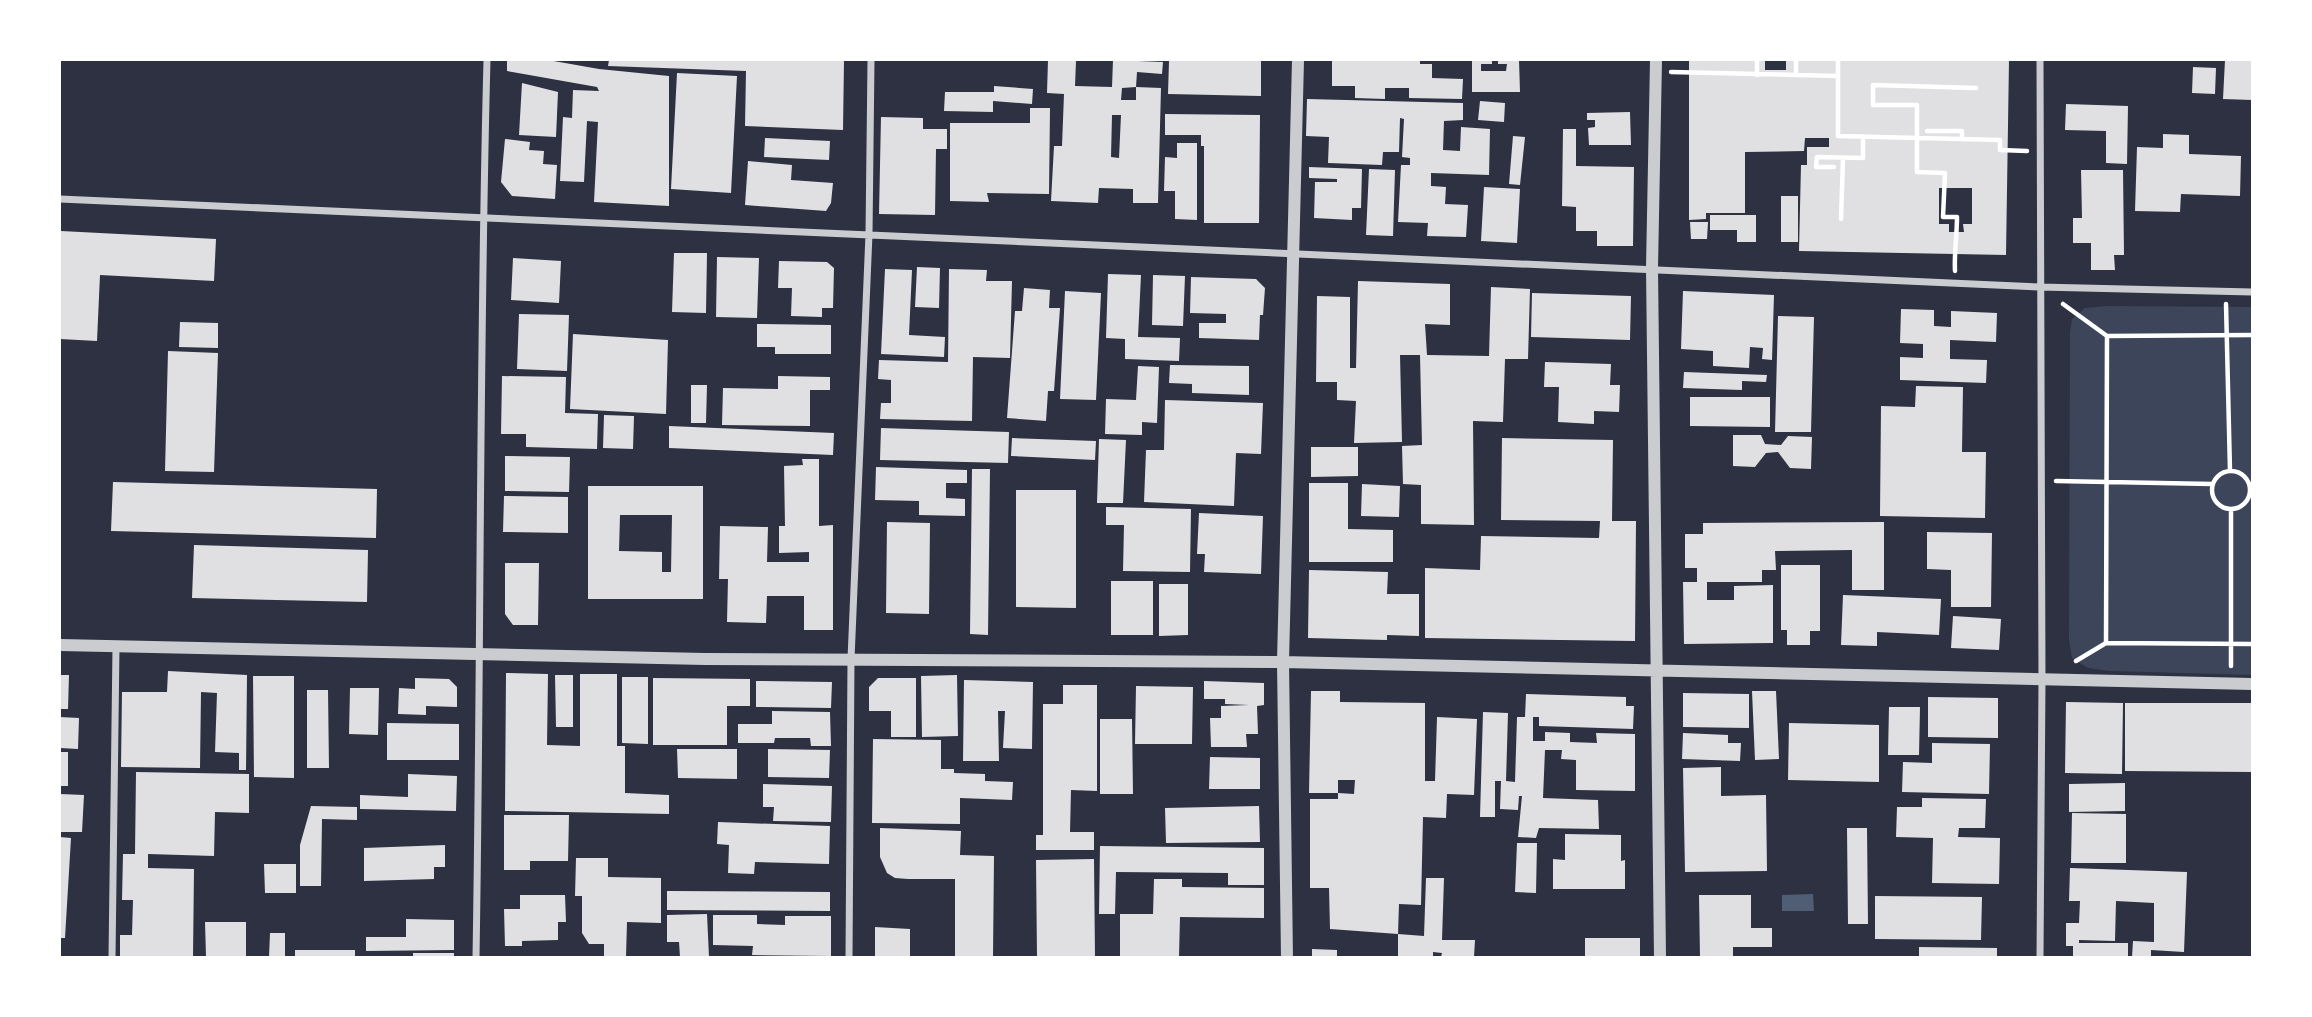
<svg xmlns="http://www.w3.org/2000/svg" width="2312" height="1017" font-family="Manrope,sans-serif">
<rect width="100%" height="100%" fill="#2d3142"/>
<path fill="#3c4559" d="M2108,306L2252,307V675L2109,671L2088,668L2072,658L2069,640L2070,332L2072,319L2085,308Z"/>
<path fill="#4f5d75" d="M1813,894L1814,911H1782V895Z"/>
<path fill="#e0e0e3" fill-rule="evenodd" d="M507,60H548L599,69L669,76V206L594,202L598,122L587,121L584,182L560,181L563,117L572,118L573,90L599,91L597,87L507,71Z
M609,60H844L843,130L745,126L746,71L608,66Z
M1048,60L1076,61L1075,86L1112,87L1113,60L1163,62L1162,74L1137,72L1136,87L1122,88L1121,100H1136V87L1161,88L1158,203H1133V189L1099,188L1098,203L1051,201L1054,146H1062L1064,94L1047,93ZM1112,115H1121L1119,158L1111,157Z
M1193,60H1261V96L1168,94L1169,61H1193Z
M1332,60H1420V64H1432V78L1463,79L1462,99L1409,98V88H1385V99L1355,98V86H1332Z
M1472,60H1492V64H1481V71H1506L1507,64H1498V60H1519L1520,92H1472Z
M1689,60H1765V70H1786V60H2009L2006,255L1799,251L1801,165H1807V147H1829V138H1805L1804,151L1745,152V213H1706V219L1689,220ZM1939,188H1972V224H1963L1964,232H1949V224H1939Z
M2225,60H2252V100L2223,99Z
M2193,67L2216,68L2215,94L2192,93Z
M677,73L737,76L731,193L671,189Z
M522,83L558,92L556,137L519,135Z
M994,86L1033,89L1032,104L993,101V112L944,111L945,92H994Z
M1307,99L1463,103V120L1444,121L1443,150L1460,151L1461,127L1490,129L1489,175L1431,173V186L1446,187L1445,204L1468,205L1466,237L1427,236L1428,223L1398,222L1401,165H1410V158L1402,157L1404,119L1400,118L1399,152H1383L1382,165L1328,163L1329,137L1306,136Z
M1480,101L1505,103L1504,122L1478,120Z
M2066,104L2128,106L2127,164L2106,163V131L2065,130Z
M1030,108H1050L1049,194L987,193L989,202L950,201V123H1030Z
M1630,112L1631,145H1589L1588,128L1595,127V120H1587V113Z
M1165,114L1260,115L1259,223H1204V146H1201V135H1165Z
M881,117L923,118V129H947V149H936L935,215L879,214Z
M1563,129H1576V166L1634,167L1633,246H1597V231H1576V207L1562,206Z
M2163,134L2189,135V154L2241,156L2240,196L2181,194L2180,212L2135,211L2137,147L2163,148Z
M1513,136L1525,137L1520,185L1509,184Z
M765,138L830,141L829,160L764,157Z
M505,139L530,142L529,150L544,151L543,164L557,165L555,199L512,196L501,182Z
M1177,143H1197V220L1175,219V191H1164L1165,157L1177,158Z
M748,161L792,165L791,180L833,183L831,203L826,211L745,205Z
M1309,167L1362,169L1361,208H1352V220L1314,218L1315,182H1337V179L1309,178Z
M1369,169L1395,170L1393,236L1366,235Z
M2081,170H2123L2124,255H2114L2115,270H2091V243H2073V218H2082Z
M1484,187L1520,189L1517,243L1481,241Z
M1781,196H1798V242H1781Z
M1710,215H1756V242H1737V230H1710Z
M1690,222H1708L1707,239H1691Z
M61,231L216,239L214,281L100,275L97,341L60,339Z
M674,253H707L706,313L672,312Z
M717,257L759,258L757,318L716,317Z
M513,258L561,261L559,303L511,300Z
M779,261L827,262L834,268L833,308H822V317L791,316L792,288H778Z
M917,267L940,268L939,308L915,307Z
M885,269L912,270L909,335L945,337L944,357L881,354Z
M949,269L987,270L986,281H1012L1010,358L973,357L972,421L880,419L881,403H891V380L878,379L879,360L948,362Z
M1108,274L1141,275L1138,337L1180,338L1179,361L1125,359V339L1106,338Z
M1153,275L1185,276L1183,326L1152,325Z
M1191,277L1256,279L1265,288L1263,315H1260L1259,340L1199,338V323H1226V314L1190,313Z
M1358,281L1450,284V325L1425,324L1427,355L1489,356L1491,287L1530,289L1528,359H1505L1503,422L1473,421L1474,525L1421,524V485L1403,484L1402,446L1422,445L1420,355H1400L1402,442L1354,443L1356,401L1337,400V382H1316L1317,296L1350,297V368H1356Z
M1024,288L1050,290L1049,308H1060L1054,391H1048L1046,421L1007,418L1015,311H1022Z
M1065,291L1101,293L1096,400L1060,399Z
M1683,291L1774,295L1772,360L1762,359L1763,348L1750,347L1749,368L1713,366V351L1681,349Z
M1532,293L1631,296L1630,340L1531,337Z
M1901,309L1934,310V326L1951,327V311L1997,313L1996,342L1950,340V359L1987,360L1986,383L1900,380V357L1923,358V344L1900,343Z
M519,314L569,315L567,371L517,369Z
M1778,316L1814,317L1811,432H1775Z
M180,322L218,323V348L179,347Z
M757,324L831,325V354H775V347H757Z
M573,334L668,340L666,414L570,409Z
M168,351L218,353L214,472L165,471Z
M1545,362L1611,364L1610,385H1620L1619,412L1594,411V424L1558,422L1559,387H1544Z
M1170,365L1249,366V395L1192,393V384L1169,383Z
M1138,366L1159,367L1157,423L1142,422V435L1105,434L1106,399L1136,400Z
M1684,372L1767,375L1766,382L1742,381V390L1683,388Z
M502,376L566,377L565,413L598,414L597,449L526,447V434H501Z
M778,376L830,377V390H810V426L722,425L723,388L778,389Z
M691,385H707L706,423H691Z
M1916,386L1963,387L1962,452H1986L1985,518L1880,516L1881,406L1915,407Z
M1690,397H1770V427L1690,426Z
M1165,400L1263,403L1261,454L1236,453L1234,506L1144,502L1146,450H1164Z
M604,415L634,416L633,449L603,448Z
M669,426L834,433L833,455L669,448Z
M881,428L1009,432L1008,463L880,460Z
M1733,435H1761L1765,444L1781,445L1788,436L1812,437L1811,469L1790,468L1778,452L1766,453L1755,467L1733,466Z
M1012,438L1096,441L1095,460L1011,456Z
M1502,438L1613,440L1612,521H1636L1635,641L1425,638V568L1480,570L1481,536L1599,538L1600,521L1501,520Z
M1099,439L1126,440L1123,503H1097Z
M1311,447H1358V476L1311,477Z
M505,456L570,457L569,492L505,491Z
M802,459H819V526L833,525V630H804V596H767L766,623L727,622L728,579H719L720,526L768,527L767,562H809V552L779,553V526H785L784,466L803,465Z
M876,467L967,470V483H946V498L965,499V516L919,515V501L875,500Z
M972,469H990L988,635L970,634Z
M113,482L377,489L376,538L111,531Z
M1309,483H1348V529L1393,530V562H1309Z
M1362,484L1400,486L1399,517L1361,516Z
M588,486H703V599H588ZM620,515H672L671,572H662V552L619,551Z
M1016,490H1076V608L1016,607Z
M504,496L568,497V533L503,532Z
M1106,507L1191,509L1190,572L1123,571L1124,525H1106Z
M1199,513L1263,516L1261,574L1204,572L1205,554H1197Z
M887,522L930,523L929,614L886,613Z
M1884,522V590H1852V550L1775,551L1776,570H1762V582H1707V600H1734V586L1773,585V643L1684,644L1683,582H1697V568H1685V534H1703V523Z
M1927,532L1992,533L1991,607H1951V570L1927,569Z
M194,545L368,550L367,602L192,598Z
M505,563H539L538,625H513L505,614Z
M1781,565H1820V631H1810V645H1787V630H1781Z
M1309,570L1388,572L1387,594H1419V636L1387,635V640L1308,638Z
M1111,581H1153V635H1111Z
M1159,584H1188V635L1159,636Z
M1843,595L1941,599L1939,635L1877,632V646L1841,645Z
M1953,616L2001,619L1999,650L1951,648Z
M168,671L247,675L246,770H239V753L215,752L217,693L201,692L200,768L121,767L122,692H167Z
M506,673L548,674L547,745L580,746V674H617V746H625V793L669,795V814L505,811Z
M60,675H69L68,709H60Z
M555,675H573V727H556Z
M957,675L958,736L922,737L921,676Z
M253,676H294V778L254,777Z
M622,677H648V744L622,743Z
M415,678L449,679L457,687V707L426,706V715L398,714L399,688L415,689Z
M653,678L750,679V706H727V745H653Z
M878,678H916V737H891V711H869V687Z
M964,680L1033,682L1032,749L1003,748L1005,711H998L999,761H963Z
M756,681L832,682L831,708L756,707Z
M1204,681L1264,683V705L1257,706L1258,734H1246L1247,747H1211L1210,718H1221V706L1249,705L1225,704V699H1204Z
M1063,685H1097V791L1071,790L1070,832H1094V850H1036V835H1043V704H1063Z
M1136,686L1193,687L1192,744H1135Z
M350,688H379L378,735L349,734Z
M307,690H328L329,768H307Z
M1311,691H1340V702L1425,703V781H1435L1437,717L1477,719L1474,795L1447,794L1446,818L1423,817L1421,905L1399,904L1398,934L1330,929L1329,888H1310V799H1338V793L1354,794L1355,780H1338V793H1309Z
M1752,691H1776L1779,759L1755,760Z
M1683,693L1749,694V728L1683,727Z
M1526,694L1626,697V706H1634L1633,729L1539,726V717H1533V741H1545V732L1570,733V742L1597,743L1596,733L1635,734V791L1576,790V760L1561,759L1562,750H1545L1543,798L1598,800L1599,829L1539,828L1536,838L1518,837L1522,796H1519L1518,810L1500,809L1501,781H1495V817H1480L1483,712L1508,713L1506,781L1515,782L1517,717H1525Z
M1928,697L1998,698V738L1928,737Z
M2066,702L2123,703L2122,774L2065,773Z
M2125,703H2252V772L2125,771Z
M1889,707H1920L1919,755H1888Z
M772,711L830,712L831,746H811L810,738H775L774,743H738V724H772Z
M60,717L79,718L78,749L60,748Z
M1100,719H1132L1133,794H1100Z
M387,723L459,724V760H387Z
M1789,723L1879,725V782L1788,780Z
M1683,733L1728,735V743H1741L1740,761L1682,759Z
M873,739L941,740V769H954V773L985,774V781L1013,782L1012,800L960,798V824L872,823Z
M1932,743L1990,744L1989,794L1902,792L1903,762L1932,763Z
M677,749H737V779L678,778Z
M768,749L830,750L829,778L768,777Z
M60,752H68V786H60Z
M1210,757L1260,758V789H1209Z
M1721,767V796L1766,795L1767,871L1685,872L1683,768Z
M136,772L249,774V813L215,812L214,856L148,854V868L194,869L193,957H120V935H132L133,900H122L123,854H135Z
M408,774L457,776L456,811L360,809V795L408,797Z
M2125,783V811L2069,812V784Z
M763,784L832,786L831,822L773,821L774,807H763Z
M60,794L84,795L82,832H60Z
M1922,798L1986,799L1985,828H1959L1958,837L2000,838L1999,884L1932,883L1933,838L1896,837L1897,807H1922Z
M311,806L357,807V820L322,819L321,886H300V845Z
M1259,806L1260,842L1166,843L1165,808Z
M2072,813L2126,814V863H2071Z
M504,815H569L568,861H530V870H504Z
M718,822L830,826L829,864L755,862L754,874L728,873L729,845L717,844Z
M880,828L961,831L960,855L994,856L993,957H955V879H908L895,878L887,873L880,857Z
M1847,828H1867L1868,924H1848Z
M1565,834L1621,835V861L1625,860V889H1553V859L1565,860Z
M60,837L71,838L65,938H60Z
M1517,843H1537L1536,893L1515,892Z
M445,845V867H434V879L364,881V848Z
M1100,846L1264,848V885H1228V873L1116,872L1115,914H1099Z
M576,858H608V877L661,878V923L627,922L626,957H604V944H589L582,933V896H575Z
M1094,859L1095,957H1037L1036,860Z
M264,864H296V893H265Z
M2070,868L2187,872L2184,952L2151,950V957H2132L2133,941L2154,942V903L2116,901L2115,941L2079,940V943H2128V957H2073V946H2066V923H2079L2080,901H2069Z
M1426,878H1444L1442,940H1475L1474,957H1441L1442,953L1433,952V957H1398V934L1424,936Z
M1154,879H1182V887L1264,888V918L1180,917L1179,957H1120V914H1153Z
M667,891L830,892V911L667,910Z
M520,895H565L566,922H558V940L522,941V946H505L504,909H520Z
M1699,895H1751V928H1772V947H1733V957H1700Z
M1875,896L1982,897L1981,940L1875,939Z
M707,914L709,957H680L679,942H667V915Z
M713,915H757V924L785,925V916H831V956L752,955L753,946L713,945Z
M406,919L454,920V950L366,951V937H406Z
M205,922H246V957H206Z
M875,927L910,929V957H875Z
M270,933H285V957H269Z
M1585,938H1640V957H1585Z
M1919,947L1997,948V957H1919Z
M1312,949L1337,950V957H1312Z
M295,950H355V957H295Z
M413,953H454V957H413Z"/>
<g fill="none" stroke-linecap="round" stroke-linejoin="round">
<path stroke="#fff" stroke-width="4.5" d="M1671,72L1838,76V136L2000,140V150L2027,151
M1757,75V60
M1796,75V60
M1838,76V60
M1927,131H1962V139
M1834,167H1816L1817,157L1863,158V137
M1841,219L1843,158
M1955,271C1954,253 1957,235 1957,217H1943L1945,173L1917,172V105H1873V85L1976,88
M2063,304L2107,336L2252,335
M2226,304L2230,471
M2107,336L2106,643L2252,644
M2212 490a19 19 0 1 1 38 0a19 19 0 1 1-38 0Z
M2056,481L2212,484
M2231,510V666
M2076,661L2106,643"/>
<path stroke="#caccd0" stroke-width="7" d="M60,199L2040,287L2252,292
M112,958L116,647
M476,958C481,658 479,359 487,60
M849,958L851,659L869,234L871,60
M2040,958L2042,680L2040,60"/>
<path stroke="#caccd0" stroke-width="12" d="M1656,60L1652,268L1660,958
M60,645L705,659L1283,662L2252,684
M1287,958L1283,662L1298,60"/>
</g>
<rect width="2312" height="1017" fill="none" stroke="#ffffff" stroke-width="122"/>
</svg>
